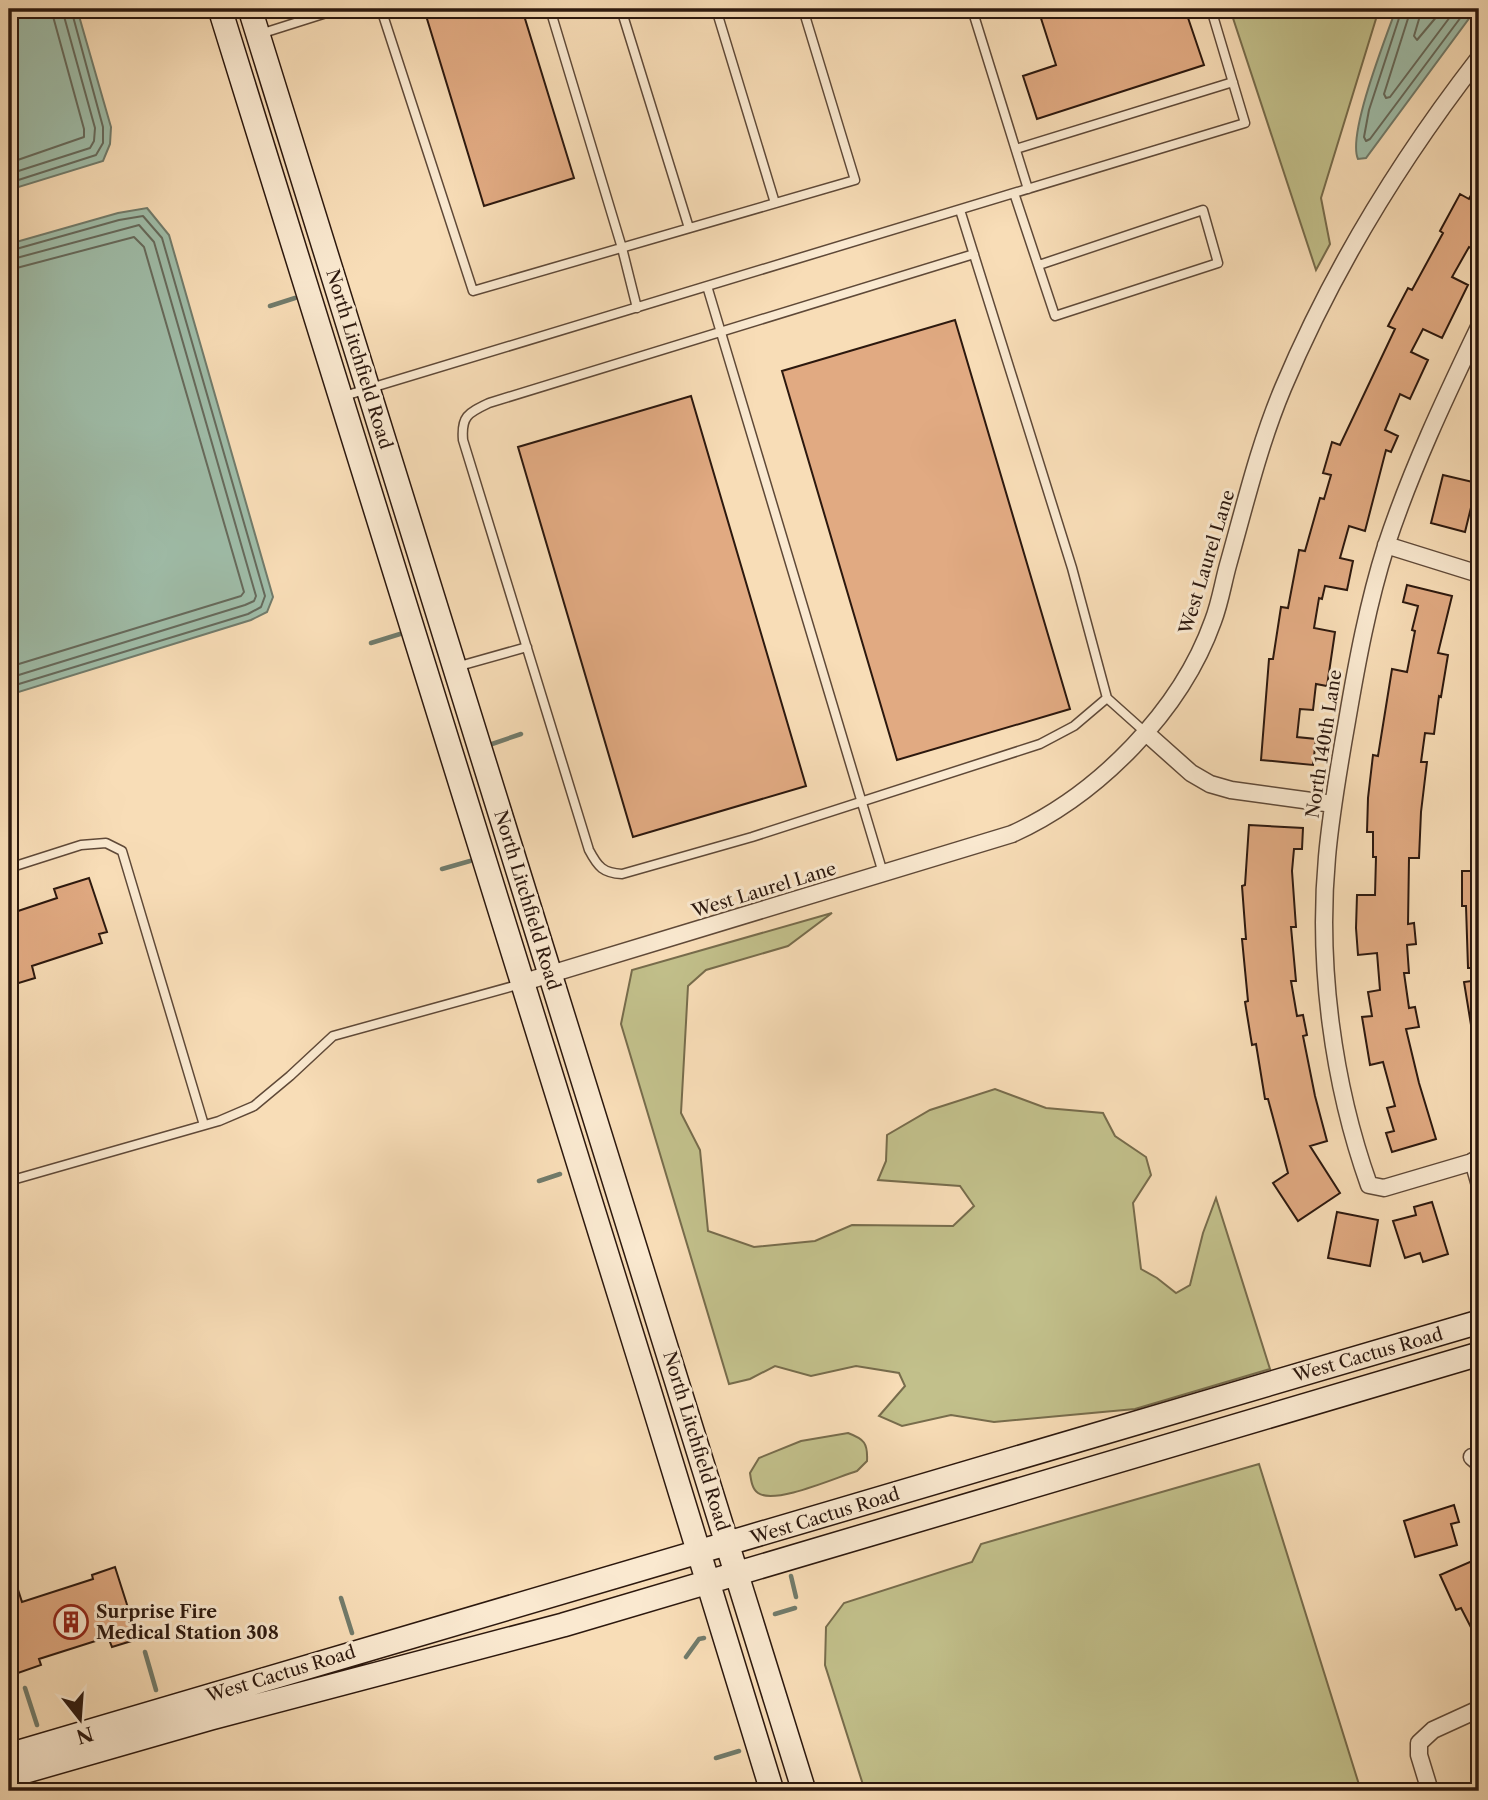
<svg xmlns="http://www.w3.org/2000/svg" width="1488" height="1800" font-family="'Libre Caslon Text',serif">
<rect width="100%" height="100%" fill="#f8ddb7"/>
<filter id="stains"><feTurbulence type="fractalNoise" baseFrequency=".00286" numOctaves="4"/><feColorMatrix values="0 0 0 0 .2 0 0 0 0 .09 0 0 0 0 .02 0 0 0 .5 -.17"/></filter>
<radialGradient id="worn" r=".72"><stop offset=".6" stop-color="#630" stop-opacity="0"/><stop offset="1" stop-color="#630" stop-opacity=".3"/></radialGradient>
<path fill="#c2c08b" stroke="#776c4c" stroke-width="2" d="M1230,9H1379L1321,198L1330,244L1316,270Z
M832,913L788,946L706,970L688,986L681,1113L700,1150L708,1231L754,1247L815,1241L852,1225L953,1226L974,1206L960,1186L878,1180L886,1161L887,1135L930,1110L995,1089L1046,1108L1103,1113L1115,1136L1146,1157L1151,1175L1133,1203L1141,1269L1157,1278L1176,1293L1190,1285L1203,1233L1216,1198L1270,1369L1135,1409L994,1422L951,1415L902,1426L879,1416L905,1386L899,1373L856,1366L811,1376L775,1366L750,1379L729,1384L621,1024L632,970Z
M848,1433C864,1439 868,1443 867,1461L857,1471C837,1477 775,1505 758,1493C752,1489 751,1480 750,1473L759,1458L801,1441Z
M1259,1464L1361,1791H865L825,1665L826,1627L844,1603L972,1562L981,1544Z"/>
<path fill="#9fbda9" stroke="#717b6b" stroke-width="2" d="M9,9H77L111,127L110,144L103,161L9,190Z
M1396,9H1476L1366,158L1358,159C1347,135 1386,37 1396,9Z
M147,208L169,235L273,597L267,612L251,620L9,695V244L118,213Z"/>
<g fill="none" stroke-linecap="round" stroke-linejoin="round">
<path stroke="#666a5c" stroke-width="2" d="M1402,9L1369,110L1364,137L1366,141L1370,139L1467,9
M1411,9L1384,94L1386,98L1390,97L1456,9
M1422,9L1414,36L1417,40L1443,9
M9,163L84,137V129L51,9
M9,174L90,148L94,141L95,128L62,9
M9,183L96,155L103,143V127L71,9
M9,251L119,220L143,216L162,238L265,596L261,607L248,614L9,687
M9,260L139,225L154,242L256,596L254,601L245,605L9,678
M9,270L134,237L144,247L244,592L241,596L9,667"/>
<path stroke="#717b6b" stroke-width="4.5" d="M270,306L295,298
M371,643L400,634
M492,744L521,734
M442,869L470,861
M539,1181L560,1174
M791,1576L796,1597
M341,1598L352,1633
M775,1614L795,1608
M145,1652L156,1690
M686,1657L699,1639L704,1638
M25,1688L37,1725
M716,1758L739,1751"/>
</g>
<path fill="#e1aa82" stroke="#2c180e" stroke-width="2" d="M424,9H522L574,178L484,206Z
M1038,9H1185L1204,65L1037,119L1023,76L1056,65Z
M1479,180V252L1469,247L1452,277L1468,285L1442,338L1423,329L1411,352L1428,360L1410,399L1400,394L1385,430L1398,436L1391,452L1386,450L1365,531L1349,526L1340,558L1353,561L1347,590L1325,586L1322,599L1319,598L1314,628L1335,632L1327,686L1316,684L1313,710L1300,709L1297,737L1316,739L1313,765L1261,760L1269,659H1273L1281,607L1288,608L1299,550L1305,551L1320,498L1324,499L1331,475L1323,473L1332,442L1340,445L1395,329L1388,326L1408,288L1412,290L1443,233L1440,231L1460,194L1469,199Z
M955,320L1070,709L897,760L782,371Z
M691,396L806,786L633,837L518,447Z
M1443,475L1477,483L1465,532L1431,523Z
M1407,585L1452,596L1438,653L1448,655L1441,697L1439,696L1434,734L1425,733L1421,762H1427L1421,812L1419,858H1409L1408,924L1414,923L1416,944L1407,945L1409,973H1404L1409,1008L1415,1007L1419,1027L1406,1029L1419,1083L1436,1139L1392,1152L1386,1133L1394,1131L1387,1108L1395,1106L1383,1062L1370,1065L1362,1017L1372,1016L1368,992L1380,990L1377,953L1358,955L1356,928L1357,895H1375L1376,857H1373V832H1367L1368,798L1373,755L1378,756L1392,669L1407,672L1415,631L1412,630L1418,606L1403,602Z
M1249,825L1303,828L1302,849H1294L1292,871L1296,927H1291L1296,981H1291L1297,1016L1303,1015L1307,1035L1303,1036L1315,1096L1327,1141L1310,1146L1340,1193L1298,1221L1273,1183L1288,1173L1268,1099H1265L1256,1044L1252,1045L1245,1002L1248,1001L1242,939H1246L1242,886L1245,885Z
M1462,871H1479V968H1468L1466,906H1462Z
M89,878L107,932L99,934L102,943L32,966L35,978L9,986V914L57,898L54,889Z
M1479,980V1030L1472,1031L1464,982Z
M1432,1202L1448,1254L1423,1262L1420,1253L1405,1258L1393,1221L1416,1215L1414,1207Z
M1337,1212L1378,1220L1370,1266L1328,1258Z
M1454,1505L1459,1522L1451,1524L1457,1545L1415,1557L1404,1521Z
M1479,1558V1643L1461,1608L1456,1610L1440,1575Z
M115,1567L138,1639L112,1647L108,1637L39,1659L41,1665L18,1673L15,1664L9,1666V1569L11,1568L22,1602L93,1579L92,1575Z"/>
<g fill="none" stroke-linecap="round" stroke-linejoin="round">
<g stroke="#5f4938" stroke-width="11">
<path id="service" d="M381,9L473,291L855,180L803,9
M550,9L622,248L637,308
M621,9L689,228
M716,9L775,203
M972,9L1028,189
M260,34L339,9
M1016,149L1233,82
M1014,193L1055,316L1218,263L1203,210L1039,265
M960,210L1072,568L1107,698L1145,732
M974,254L489,403C468,413 461,416 463,440L589,850C598,867 603,873 622,874L752,837L1040,744L1074,726L1107,698
M707,286L883,873
M341,397L1245,123L1211,9
M456,667L527,647
M9,868L81,845L106,843L122,851L204,1125
M9,1181L219,1121L254,1106L290,1076L333,1036L521,984"/>
</g>
<g stroke="#5f4938" stroke-width="19">
<path id="minor" d="M1479,327C1445,398 1411,470 1386,546C1368,603 1357,662 1347,721C1339,766 1331,811 1327,857C1317,965 1333,1084 1369,1185L1384,1188L1479,1160
M1386,545L1479,574
M1145,732L1191,773L1210,784L1231,790L1333,804
M521,983L1012,834C1098,795 1181,711 1213,621C1220,603 1223,583 1228,565C1245,505 1259,445 1283,388C1333,269 1400,160 1479,58
M1473,1161L1479,1182
M1472,1457L1479,1463
M1430,1791L1419,1755V1743L1433,1730L1479,1709"/>
</g>
<g stroke="#2c180e" stroke-width="26">
<path id="secondary" d="M220,9C403,603 591,1196 772,1791
M250,9L804,1791
M9,1755C499,1611 989,1467 1479,1322
M9,1776L211,1718L563,1625L1479,1354"/>
</g>
<use href="#service" stroke="#fae9d0" stroke-width="8"/>
<use href="#minor" stroke="#fae9d0" stroke-width="16"/>
<use href="#secondary" stroke="#fae9d0" stroke-width="23"/>
</g>
<defs>
<g id="building-ring" transform="scale(1.75)"><circle r="9.5" fill="#fae9d0" stroke="#8f2418" stroke-width="1.5"/><path d="M-4-6H4V6H1V3H-1V6H-4ZM-2.5-4.3h1.7v1.8h-1.7ZM.8-4.3h1.7v1.8H.8ZM-2.5-1h1.7V.8h-1.7ZM.8-1h1.7V.8H.8Z" fill="#8f2418"/></g>
</defs>
<g fill-rule="evenodd">
<use href="#building-ring" x="71" y="1622"/>
</g>
<g text-anchor="middle" stroke-width="6" stroke-linejoin="round" paint-order="stroke">
<g font-size="18" fill="#2c180e" stroke="#fae9d0">
<text transform="translate(359 359) rotate(73)" y="6">North Litchfield Road</text>
<text transform="translate(1207 562) rotate(-73)" y="6">West Laurel Lane</text>
<text transform="translate(1324 744) rotate(-81)" y="6">North 140th Lane</text>
<text transform="translate(764 890) rotate(-17)" y="6">West Laurel Lane</text>
<text transform="translate(527 900) rotate(73)" y="6">North Litchfield Road</text>
<text transform="translate(1368 1355) rotate(-16)" y="6">West Cactus Road</text>
<text transform="translate(696 1441) rotate(73)" y="6">North Litchfield Road</text>
<text transform="translate(825 1516) rotate(-17)" y="6">West Cactus Road</text>
<text transform="translate(281 1674) rotate(-17)" y="6">West Cactus Road</text>
</g>
<g font-size="18" font-weight="bold" fill="#2c180e" stroke="#fae9d0" text-anchor="start">
<text x="96" y="1618">Surprise Fire<tspan x="96" dy="21">Medical Station 308</tspan></text>
</g>
</g>
<rect width="1488" height="1800" fill="none" stroke="#f8ddb7" stroke-width="35"/>
<rect x="10" y="10" width="1467" height="1779" fill="none" stroke="#2c180e" stroke-width="3.5"/>
<rect x="18" y="18" width="1453" height="1765" fill="none" stroke="#2c180e" stroke-width="2"/>
<g transform="translate(80 1719) rotate(163)" stroke="#fae9d0" stroke-width="5" paint-order="stroke">
<path d="M0-5L12 26L0 18L-12 26Z" fill="#2c180e"/>
<text y="-10" font-size="19" font-weight="bold" text-anchor="middle" fill="#2c180e">N</text>
</g>
<rect width="100%" height="100%" filter="url(#stains)"/>
<rect width="100%" height="100%" fill="url(#worn)"/>
</svg>
